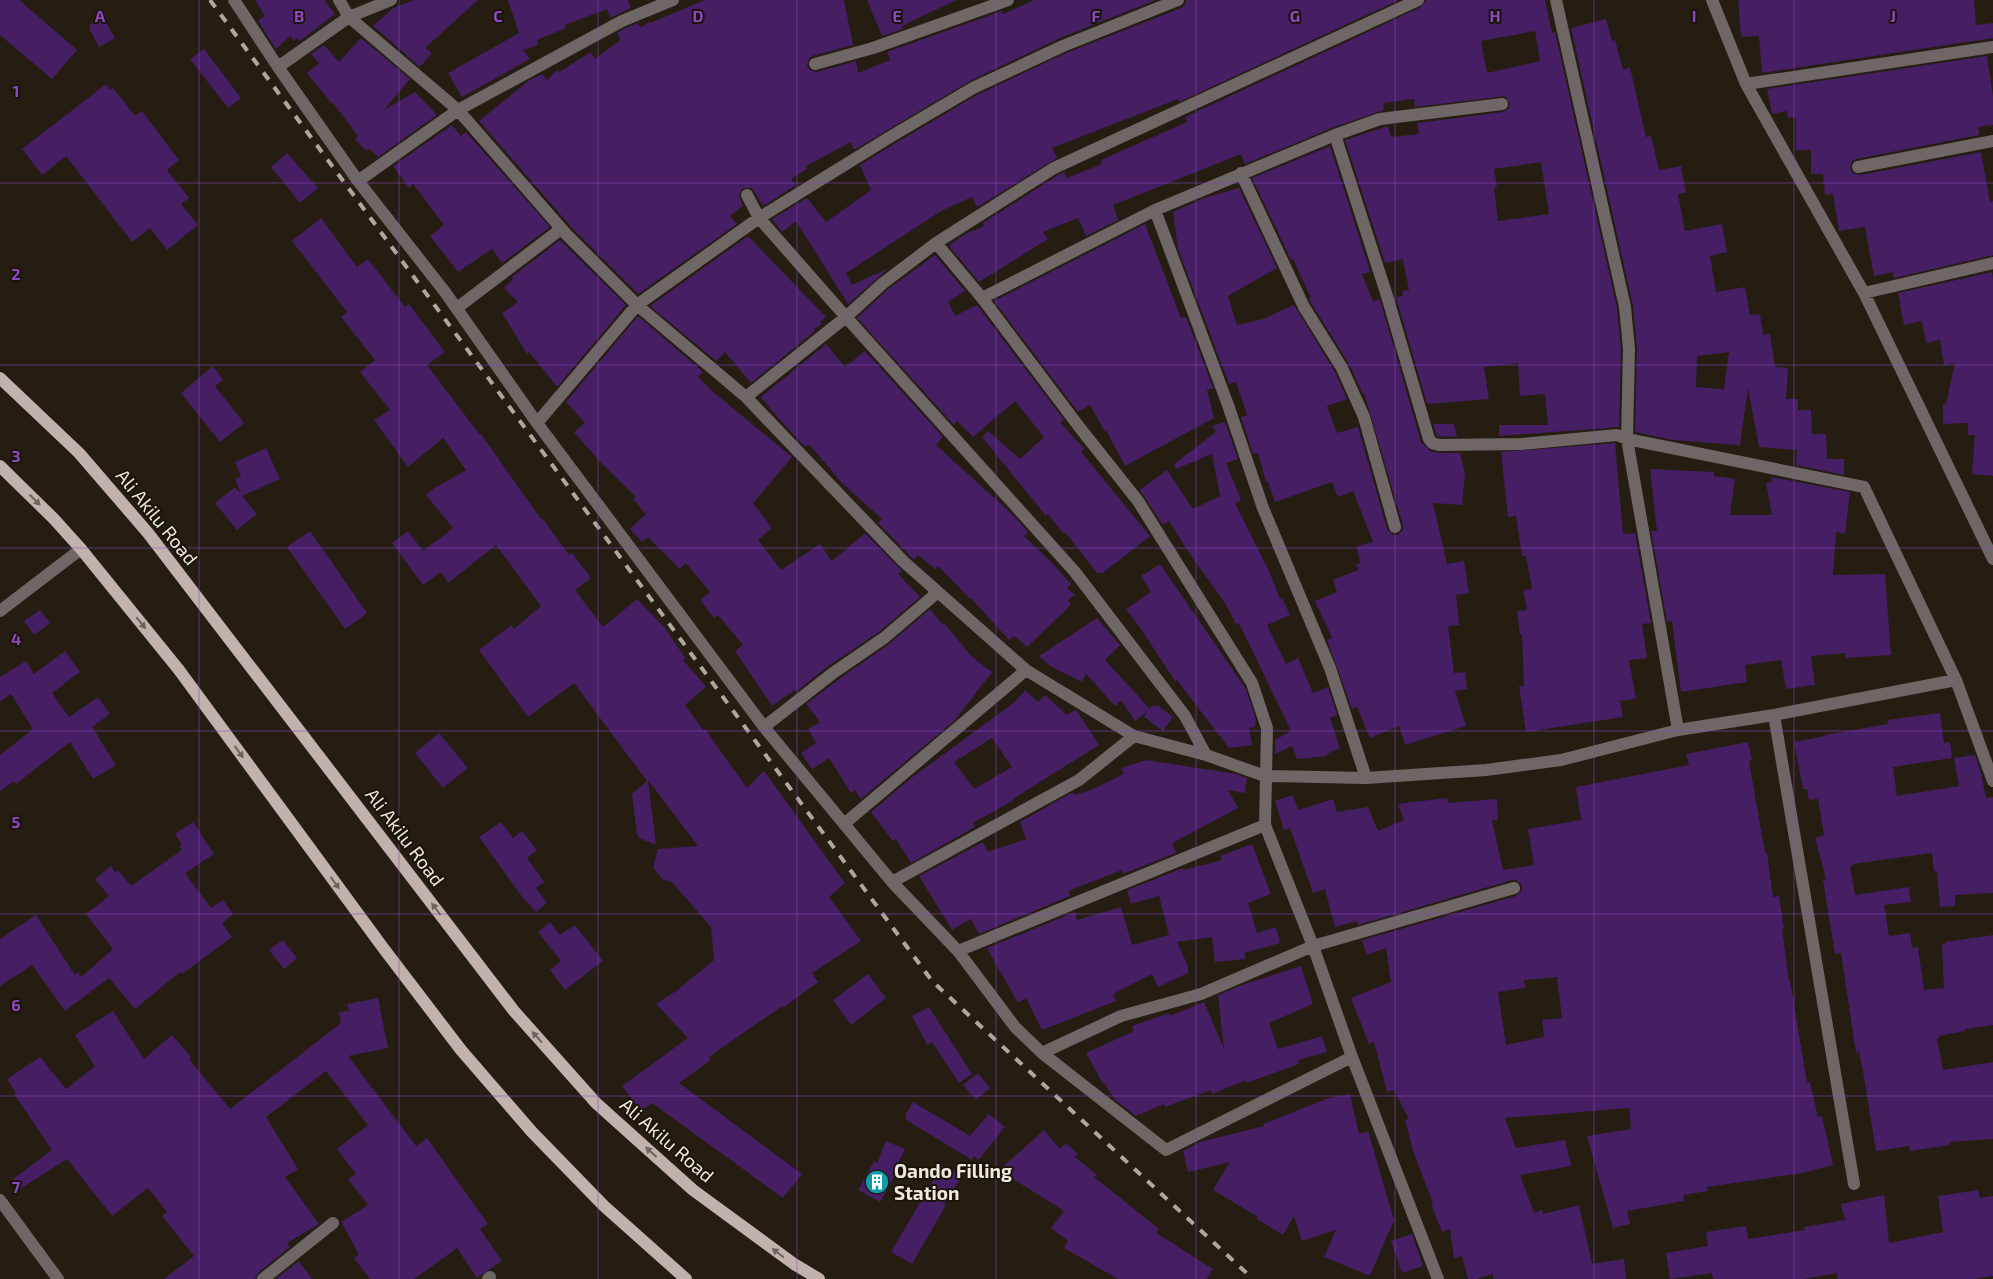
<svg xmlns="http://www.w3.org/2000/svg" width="1993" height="1279" font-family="'Exo 2',sans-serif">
<rect width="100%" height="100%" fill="#251d12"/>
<path fill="#451e63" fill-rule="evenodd" d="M0,0H19L77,50L52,79L0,35Z
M255,0H324L335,14L300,41L297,38L294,41L290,36L276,49L258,21L265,16Z
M414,0H478L425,48L432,53L420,67L373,26L393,8Z
M508,0H628L631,8L610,18L607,9L565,25L566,28L537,40L538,45L523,50L530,59L462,97L448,73L519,33Z
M705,0H844L853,45L812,56L809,59L807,66L810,70L817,72L856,61L858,73L890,60L887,52L1002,11L1003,14L1034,0H1156L1060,38L970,81L854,150L851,142L806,166L807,169L791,179L796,185L763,206L752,188H743L739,195L743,206L730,216L737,224L638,294L572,228L479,121L528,81L542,74L547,80L557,70L559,72L591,52L595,59L620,40L617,33L626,28L638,23L640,28L649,22L650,23Z
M867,0H956L902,26L903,29L882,36Z
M1186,0H1399L1179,102L1178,99L1052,148L1057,158L977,207L972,197L941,211L846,273L852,285L889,268L848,304L796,221L782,232L772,219L807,198L826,222L871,190L860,165L894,144L977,95L1066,53L1181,8L1185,5Z
M1426,0H1545L1552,33L1555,32L1617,308L1621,349L1619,427L1499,436V425H1548L1545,394L1520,396L1518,363L1484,367L1489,399L1427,404L1396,297L1403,296L1402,291L1409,290L1403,259L1385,263L1345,140L1388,126L1391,137L1419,134L1417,123L1503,112L1509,108L1510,104L1505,96L1415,107L1414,99L1383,103L1384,110L1332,128L1245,164L1241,154L1113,205L1118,220L1086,236L1078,218L1043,232L1048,239L979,282L949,246L965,234L984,226L983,223L1058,175L1064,172L1067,178L1102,164L1101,160L1187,122L1185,117L1421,7ZM1535,31L1540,61L1487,73L1481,41ZM1541,162L1549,214L1498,221L1494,188L1497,187L1494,169Z
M1738,0H1974L1976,25L1993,23V38L1762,73L1759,36L1741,37Z
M103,17L115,38L99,47L90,30V24Z
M1606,19L1612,41L1615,40L1623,70L1630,67L1646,137L1651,136L1659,170L1681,166L1686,193L1678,194L1685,231L1722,224L1727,252L1710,256L1716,292L1745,287L1750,315L1760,314L1763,335L1770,334L1775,367L1788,368L1786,399H1798V410H1811L1812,434H1826L1827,459H1844V475L1796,465L1797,450L1759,447L1748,388L1740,445L1673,440L1635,432L1637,349L1633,306L1571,28ZM1729,352L1724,389L1696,387L1697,356Z
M361,38L410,79L384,110L415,92L437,115L378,157L369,148L366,151L355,139L358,136L333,103L332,104L307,73L319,63L311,54L324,45L339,62Z
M204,49L241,98L228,108L190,59Z
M1987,56L1993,96V125L1978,127L1979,135L1856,159L1852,161L1850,168L1852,173L1860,175L1981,152L1990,202L1993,201V255L1894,278L1893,272L1874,276L1865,227L1839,231L1833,194L1825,195L1823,174H1811V150H1796V117L1788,118L1787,111L1772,114L1767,89Z
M106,84L110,90L113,88L135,116L142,111L179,160L167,170L189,198L181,204L198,225L167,250L150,228L132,242L66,156L42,175L22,149Z
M452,125L461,136L466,132L550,227L502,263L492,249L458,272L430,236L444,225L413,184L409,188L393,166Z
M1330,146L1369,268L1370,272L1362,274L1373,301L1380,300L1421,442L1430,451L1439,453H1460L1465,473L1462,505L1433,503L1447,564L1464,561L1469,593L1456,595L1459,625L1448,626L1454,673L1465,672L1467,689L1455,691L1466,726L1405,745L1399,726L1370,738L1357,707L1352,709L1327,640L1332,638L1315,601L1337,592L1333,580L1358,570L1356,564L1360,563L1357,546L1373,542L1353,491L1338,497L1332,482L1275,502L1268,481L1266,482L1258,453L1253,454L1241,417L1247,415L1236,382L1229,384L1178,249L1173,212L1204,198L1239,188L1277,268L1228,296L1237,325L1263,319L1294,305L1335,372L1347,399L1327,406L1337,433L1358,427L1387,529L1393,535H1398L1403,529V525L1364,393L1363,394L1349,364L1311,303L1309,299L1311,298L1293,259L1291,260L1252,178Z
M287,153L318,188L300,203L271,167Z
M321,218L357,267L368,259L405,307L409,304L445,352L427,365L480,435L481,434L541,519L542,518L569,555L572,553L591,578L575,590L603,627L637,599L665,628L686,659L683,660L706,687L685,705L703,730L705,729L747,788L764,771L845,883L829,897L861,941L812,973L818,982L783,1008L782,1006L709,1057L711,1060L679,1083L802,1174L783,1198L652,1103L641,1111L622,1086L688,1038L656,1004L676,991L714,960L711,927L672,882L662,879L654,869V863L658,849L698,846L648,780L656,845L639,838L637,834L632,794L647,781L574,683L528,717L479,650L511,625L514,629L541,606L496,545L448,583L441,572L423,585L392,543L408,531L423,551L453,528L426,495L438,485L439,486L466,470L443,438L408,467L374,420L390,410L360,372L375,360L341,317L347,312L292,241Z
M1145,224L1181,318L1186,317L1213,388L1207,390L1214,418L1125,466L1106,430L1105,432L1090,405L1078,412L994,301Z
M748,236L826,317L820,322L822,324L814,329L815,331L751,383L725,352L716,361L650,306Z
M560,240L626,305L557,387L529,352L527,354L502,313L518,302L504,288L513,279L512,277Z
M935,255L965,291L948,302L955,316L977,305L1064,420L1060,422L1084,449L1081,452L1150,536L1103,573H1097L1065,532L1063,533L1048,514L1046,516L982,437L988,431L1020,459L1044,437L1015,401L973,437L957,421L954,425L857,318L887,290Z
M1992,272L1993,280V476L1972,474L1975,435H1968V423L1943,424V404H1946L1955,363L1944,365L1940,340L1926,343L1922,321L1904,325L1898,293Z
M638,316L703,372L698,377L712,391L792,457L753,503L772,528L758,540L781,570L820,544L832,561L865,533L902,571L898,574L920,597L879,632L828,666L797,691L795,690L772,706L735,651L743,645L718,615L714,618L700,600L710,592L686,563L680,569L648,537L642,542L630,529L646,514L633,499L636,497L600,462L574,432L585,423L566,402Z
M826,344L845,367L865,351L943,437L936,445L1012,514L1028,532L1024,536L1051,562L1071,584L1067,588L1075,595L1068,600L1071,605L1027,647L1014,636L1009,640L971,598L970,599L938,566L935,569L918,555L914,560L909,555L878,523L882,519L842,483L809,444L805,447L779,419L761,397Z
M213,366L223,380L215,386L244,423L220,442L181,393Z
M1225,422L1238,459L1226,463L1241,500L1235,503L1269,571L1280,599L1282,598L1290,615L1267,625L1286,664L1298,658L1313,693L1328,687L1337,715L1330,718L1340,748L1327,754V756L1297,759L1292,746L1275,754V740L1291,731L1239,623L1236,624L1225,603L1189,553L1169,521L1163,525L1140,490L1167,470L1193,509L1220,496L1212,454L1176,469L1174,464L1216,432L1212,426Z
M1433,424H1454L1457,437L1437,436Z
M1615,443L1623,534L1635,533L1651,623L1642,624L1647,658L1629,660L1636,699L1620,701L1623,717L1526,732L1519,686H1524L1522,634H1520L1517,611L1527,610L1523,590L1532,589L1526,556H1522L1516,516L1508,517L1501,452Z
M266,448L280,479L242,496L257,514L237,530L215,503L235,487L241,494L235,479L241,476L235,462Z
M1650,469L1714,472V476L1735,479L1730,515H1772L1766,483L1772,482L1771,477L1850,492L1845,534L1836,532L1833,575L1885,574L1891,655L1845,658V653L1811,656L1815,685L1786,689L1781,660L1745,665L1747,682L1681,692L1672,621L1667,622L1651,531H1657Z
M310,531L367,613L345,629L287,547Z
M1160,564L1246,689L1256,720L1255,727L1249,728L1252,745L1229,748L1177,680L1175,681L1141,629L1126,609L1151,592L1141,576Z
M930,609L943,625L945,624L971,656L992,672L955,720L861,799L855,790L851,793L829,758L812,769L801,753L816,743L808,729L820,722L806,704L838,680L889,644Z
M40,610L50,623L34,635L24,621Z
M1097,618L1120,645L1105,660L1150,709L1152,706H1158L1173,717L1163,731L1144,717L1148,711L1135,721L1121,700L1115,706L1086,674L1082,682L1050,666L1039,656Z
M65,651L80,672L52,693L69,717L98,697L110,714L92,727L116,765L93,779L70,742L16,784L14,781L0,791V755L33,729L11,694L0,702V677L26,661L34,674Z
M1025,690L1038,702L1045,695L1067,715L1075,710L1077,711L1099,745L1013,799L1014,800L973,823L975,827L911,863L896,839L893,841L871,812L910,779L1016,701ZM992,738L1012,767L974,789L954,762Z
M1940,713L1944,743L1950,742L1952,758L1893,767L1897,796L1959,786L1954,758L1975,755L1981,773L1986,798L1993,797V893L1955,895V906L1940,907L1937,871H1934L1932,853L1852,864L1853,866L1850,867L1855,895L1909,887L1911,902L1884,905L1889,936L1910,933L1912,948L1918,947L1924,990L1944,988L1942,944H1945V942L1993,935V1025L1965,1029V1031L1939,1036V1038H1937L1943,1070L1993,1062V1139L1950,1142V1145L1910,1151L1909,1146L1876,1151L1863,1071L1859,1052L1856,1053L1841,953L1835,954L1823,880L1826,879L1815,838L1824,835L1818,799L1809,800L1807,789H1803L1794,742L1825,736V735L1888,724V720Z
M439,733L468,768L443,788L415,753Z
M1748,742L1752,760L1749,761L1765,853H1767L1773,897L1779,896L1784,928L1782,929L1789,981L1790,980L1807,1083L1810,1082L1818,1117L1822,1116L1833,1165L1802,1173L1707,1187L1708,1191L1683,1195L1684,1201L1627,1211L1630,1224L1613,1228L1587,1136L1631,1129L1629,1108L1505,1118L1516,1148L1565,1140L1571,1166L1520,1175L1534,1213L1542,1210L1543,1214L1579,1205L1592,1264L1624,1259L1626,1279H1493V1274L1476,1279H1468L1462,1256L1454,1258L1450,1229L1442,1232L1431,1204L1433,1203L1414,1154L1405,1120L1409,1119L1394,1090L1387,1092L1374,1042L1369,1044L1351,998L1391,982L1386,948L1367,955L1362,940L1516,896L1522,890V885L1516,880H1512L1358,925L1357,921L1335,927L1325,889L1313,893L1290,828L1284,830L1275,801L1293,795L1298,810L1333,799L1337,812L1368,807L1378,831L1404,820L1398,804L1447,798L1448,803L1497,799L1498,820H1492L1503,870L1534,865L1528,829L1581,820L1576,787L1689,765L1686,754ZM1557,977L1562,1018L1542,1020L1544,1037L1506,1045L1498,992L1525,988L1524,980Z
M1146,760L1236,774L1247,778L1245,793L1228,790L1238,808L1172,843L1176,853L1123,874L1122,870L1068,891L1070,896L979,934L971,919L952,930L919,876L983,842L988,852L1026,839L1020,822L1073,792L1074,795L1091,790L1124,774L1121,768Z
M193,822L214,854L185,873L211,908L223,900L233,914L222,923L232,937L182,974L180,972L135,1009L109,978L65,1011L32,965L0,986V939L36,915L75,975L78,972L81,977L113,949L86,914L109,896L95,879L111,866L115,872L118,870L131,886L182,850L179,846L182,844L175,834Z
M501,822L513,838L522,831L537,850L527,858L544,882L536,888L547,903L536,912L523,898L479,837Z
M1252,844L1271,894L1248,903L1257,933L1276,927L1280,943L1244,953L1246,959L1215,962L1212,937L1177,942L1188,966V973L1158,987L1152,974L1113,994L1116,1001L1042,1030L1026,998L1018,1003L987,948L1075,912L1077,920L1121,907L1132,945L1169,935L1159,896L1131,904L1127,890L1183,868L1184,870L1222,860L1220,856Z
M550,922L560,935L575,925L603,961L565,990L550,970L561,961L538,932Z
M283,940L297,958L284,969L269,950Z
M1301,966L1313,1004L1269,1023L1278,1049L1322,1036L1327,1052L1298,1060L1299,1064L1247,1083L1246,1080L1212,1094L1211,1090L1165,1107L1164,1104L1136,1116L1115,1100L1104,1083L1103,1084L1086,1053L1134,1031L1132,1026L1169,1013L1170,1016L1204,1002L1224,1049L1218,995L1242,985Z
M868,974L886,998L851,1025L833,1000Z
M378,998L388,1048L348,1056L416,1146L427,1138L488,1224L480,1229L502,1261L477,1278L457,1248L414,1279H370L354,1258L359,1254L341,1222L368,1205L348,1179L356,1174L337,1149L368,1125L326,1071L266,1117L298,1169L285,1177L319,1224L287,1243L290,1247L258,1273L255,1279H164L194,1256L162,1216L167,1212L148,1188L112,1216L67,1159L20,1189L13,1179L52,1150L14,1094L16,1093L7,1079L40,1057L66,1089L95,1066L75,1035L113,1011L144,1059L172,1035L191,1057L189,1059L230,1109L341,1023L339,1012L349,1011L347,1004Z
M929,1007L972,1074L959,1083L932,1042L927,1045L912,1016Z
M978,1073L990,1088L976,1100L963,1085Z
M1350,1094L1359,1134L1368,1131L1394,1220L1370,1276L1324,1257L1336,1230L1302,1241L1294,1216L1283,1235L1257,1219L1258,1217L1213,1190L1230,1162L1188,1172L1183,1151L1200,1142L1264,1126L1263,1124L1329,1098Z
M913,1102L970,1136L989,1114L1005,1127L980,1158L978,1160L974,1156L972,1160L906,1120V1114Z
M1044,1130L1060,1149L1066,1143L1078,1154L1075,1157L1097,1175L1094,1177L1159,1229L1156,1233L1213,1269L1207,1279H1118L1064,1248L1068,1241L1051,1228L1064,1211L999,1170Z
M886,1141L905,1149L894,1172L896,1173L880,1202L858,1190L874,1161L877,1163Z
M942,1165L963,1175L944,1204L946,1205L912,1264L891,1252Z
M1978,1190L1980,1198L1993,1196V1276L1974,1279H1838L1837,1273L1804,1279H1713L1712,1273L1670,1279L1666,1253L1708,1246L1706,1232L1746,1226L1748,1239L1805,1230L1804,1227L1845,1220L1841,1204L1884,1195L1889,1243L1943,1232L1938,1196Z
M1412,1234L1423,1266L1402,1273L1391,1241Z
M299,1261L312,1279H276Z"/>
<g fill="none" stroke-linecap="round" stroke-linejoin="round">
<path stroke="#6f6765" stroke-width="12" d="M234,0L278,67L358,181L445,292L537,423L764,727L892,882L958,951L1015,1027L1042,1053L1166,1150L1352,1057
M339,0L349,17L458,110L566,234L637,305L746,397L903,561L1026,670L1134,736L1206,755L1265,776L1366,778L1486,770L1561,760L1678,730L1774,715L1956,680
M1556,0L1625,307L1629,349L1627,439L1678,730
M1712,0L1746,84L1864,293L1993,559
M815,64L873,48L1008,0
M278,67L349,17L391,0
M1746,84L1993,47
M1335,135L1387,296L1429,439L1432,443L1439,445L1521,444L1617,435L1627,439L1864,487L1956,680L1993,781
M1858,167L1993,141
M1241,173L1304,307L1342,368L1364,417L1395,527
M358,181L458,110L622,21L673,0
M747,195L759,218L846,317L1075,572L1185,716L1206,755
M1155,210L1228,405L1263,508L1330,668L1366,778
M936,243L982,298L1080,428L1138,501L1252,683L1267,728L1265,825L1313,946L1352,1057L1438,1279
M1864,293L1993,263
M982,298L1155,210L1335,135L1380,119L1502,104
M457,308L561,229
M746,397L846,317L882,284L936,243L1054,168L1418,0
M537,423L637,305L759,218L890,137L973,88L1063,46L1178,0
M0,611L81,549
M1774,715L1854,1184
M764,727L833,673L884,638L938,592
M844,824L1026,670
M892,882L1079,780L1134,736
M958,951L1265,825
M1042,1053L1121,1016L1201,994L1313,946L1514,888
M0,1200L58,1279
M263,1279L333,1223
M488,1279L490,1277"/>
<path stroke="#c1b2ad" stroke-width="12" d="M0,378L79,453L148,533L514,1011L596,1103L693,1190L794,1264L819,1279
M0,466L54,519L81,549L179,670L384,949L461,1050L532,1132L604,1206L686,1279"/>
<path stroke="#aea89f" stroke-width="4" stroke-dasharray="9 9" stroke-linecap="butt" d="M210,0L932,981L1253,1279"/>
</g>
<defs><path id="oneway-solid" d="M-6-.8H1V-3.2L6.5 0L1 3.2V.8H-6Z" transform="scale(1.25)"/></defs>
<g fill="#6e635b">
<use href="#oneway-solid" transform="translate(35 500) rotate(45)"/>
<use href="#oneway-solid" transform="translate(141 623) rotate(51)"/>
<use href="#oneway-solid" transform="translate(239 752) rotate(54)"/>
<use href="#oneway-solid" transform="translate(335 883) rotate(54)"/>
<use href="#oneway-solid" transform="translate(436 909) rotate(-127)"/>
<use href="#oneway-solid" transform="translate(537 1037) rotate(-132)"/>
<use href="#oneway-solid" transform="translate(651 1152) rotate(-138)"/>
<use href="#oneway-solid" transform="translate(778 1253) rotate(-143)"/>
</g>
<path fill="none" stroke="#8c48c4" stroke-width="1" stroke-opacity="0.55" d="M199,0V1279M399,0V1279M598,0V1279M797,0V1279M996,0V1279M1196,0V1279M1395,0V1279M1594,0V1279M1794,0V1279M0,183H1993M0,365H1993M0,548H1993M0,731H1993M0,914H1993M0,1096H1993"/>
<defs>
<g id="building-disc" transform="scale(1.25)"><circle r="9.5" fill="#0f9aa8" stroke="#1b1409"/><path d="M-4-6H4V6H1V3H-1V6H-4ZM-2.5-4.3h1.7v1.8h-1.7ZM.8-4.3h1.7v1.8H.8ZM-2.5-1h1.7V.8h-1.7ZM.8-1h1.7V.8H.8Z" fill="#fff"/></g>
</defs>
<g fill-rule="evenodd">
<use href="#building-disc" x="877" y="1182"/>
</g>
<g text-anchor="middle" stroke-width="4" stroke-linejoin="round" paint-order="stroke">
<g font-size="19" fill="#ede8e0" stroke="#1b1409">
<text transform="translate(157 517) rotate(51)" y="7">Ali Akilu Road</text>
<text transform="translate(405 837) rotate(53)" y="7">Ali Akilu Road</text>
<text transform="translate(667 1140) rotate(41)" y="7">Ali Akilu Road</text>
</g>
<g font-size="19" font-weight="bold" fill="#ede8e0" stroke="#1b1409" text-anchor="start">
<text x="894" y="1178">Oando Filling<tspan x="894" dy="22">Station</tspan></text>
</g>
</g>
<g font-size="16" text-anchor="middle" font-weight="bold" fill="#8c48c4" stroke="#1b1409" stroke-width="4" stroke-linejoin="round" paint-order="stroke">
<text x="100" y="22">A</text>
<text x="299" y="22">B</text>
<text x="498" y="22">C</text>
<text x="698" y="22">D</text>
<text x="897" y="22">E</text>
<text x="1096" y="22">F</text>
<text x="1295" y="22">G</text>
<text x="1495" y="22">H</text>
<text x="1694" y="22">I</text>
<text x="1893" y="22">J</text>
<text x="16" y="97">1</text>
<text x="16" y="280">2</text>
<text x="16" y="462">3</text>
<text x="16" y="645">4</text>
<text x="16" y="828">5</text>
<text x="16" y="1011">6</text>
<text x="16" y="1193">7</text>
</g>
</svg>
